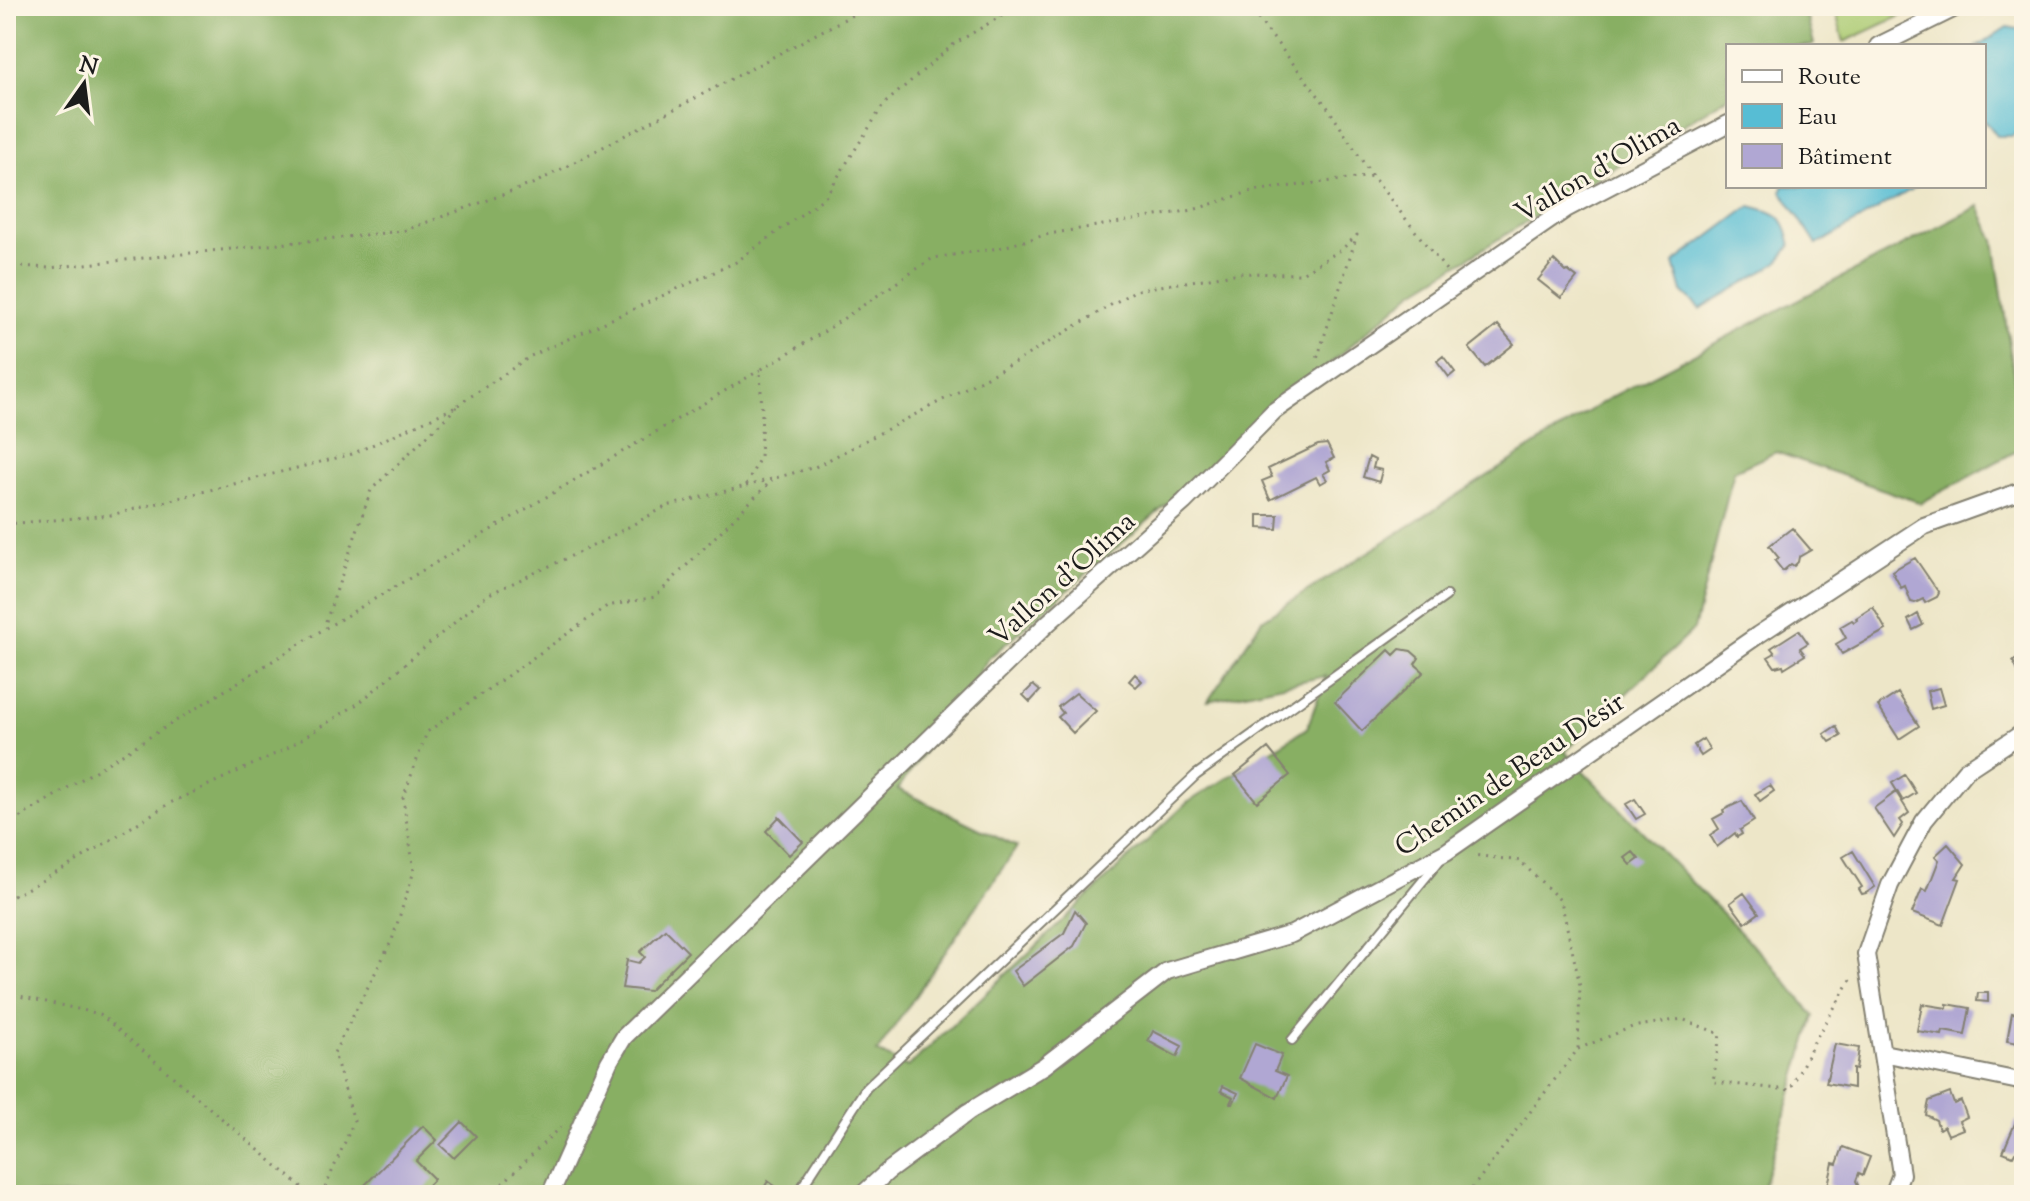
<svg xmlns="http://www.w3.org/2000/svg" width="2030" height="1201" font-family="'Sorts Mill Goudy',serif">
<rect width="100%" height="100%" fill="#fcf5e5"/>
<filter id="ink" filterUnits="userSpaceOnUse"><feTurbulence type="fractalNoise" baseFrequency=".0125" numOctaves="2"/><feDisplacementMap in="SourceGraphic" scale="16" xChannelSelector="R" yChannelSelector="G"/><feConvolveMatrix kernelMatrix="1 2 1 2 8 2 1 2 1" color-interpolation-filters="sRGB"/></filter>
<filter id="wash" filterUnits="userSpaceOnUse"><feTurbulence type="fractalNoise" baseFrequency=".006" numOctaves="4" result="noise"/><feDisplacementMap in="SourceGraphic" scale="32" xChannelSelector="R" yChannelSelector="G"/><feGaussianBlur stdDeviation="1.8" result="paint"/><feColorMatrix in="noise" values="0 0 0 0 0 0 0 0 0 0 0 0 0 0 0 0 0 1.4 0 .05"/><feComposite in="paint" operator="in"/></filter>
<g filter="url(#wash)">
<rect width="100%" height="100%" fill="#ede6c8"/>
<path fill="#abcb72" stroke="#647447" stroke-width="2" d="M1834,6H1922L1844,42Z"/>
<path fill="#88af64" stroke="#526640" stroke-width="2" d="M6,6H1804L1814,44L1811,46H1728V97L1413,292L989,658L898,789L1017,847L877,1052L908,1067L1187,803L1307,728L1326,676L1208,701L1262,620L1611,397L1979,206L1994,240L2024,447L1921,503L1776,452L1734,471L1694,629L1565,752L1773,966L1814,1016L1761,1195H6Z"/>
<path fill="#57bdd4" stroke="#3a6c78" stroke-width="2" d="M2007,27L2024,30V127L2012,136H1997L1984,119V46H1978Z
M1783,186H1917L1817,245L1782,192Z
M1750,206C1779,213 1785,216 1791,246L1777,263L1700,309L1682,292L1674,263Z"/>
<g id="blocks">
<path fill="#b0a7d3" d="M1554,260L1566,272L1568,271L1577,278L1561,298L1538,280Z
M1498,325L1514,344L1485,367L1469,348Z
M1443,356L1455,372L1449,377L1437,361Z
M1327,444L1334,458L1326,462L1330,470L1323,474L1327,480L1320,484L1316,477L1270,500L1262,481L1272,477L1268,469L1318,445Z
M1369,457L1375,460L1373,468L1382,470L1379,482L1363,477Z
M1258,515H1278L1277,529L1258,528Z
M1792,528L1811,550L1799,557L1798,562L1794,566L1791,564L1783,571L1775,561L1779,558L1769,546Z
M1915,558L1939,593L1937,597L1925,603L1923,599L1915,603L1911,602L1905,586L1901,588L1892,571Z
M1873,607L1886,630L1842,654L1836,644L1846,638L1840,627L1852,620L1854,622L1857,620L1856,618Z
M1918,614L1923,625L1913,630L1908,620Z
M1799,630L1808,643L1800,648L1805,655L1784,668L1783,665L1775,667L1768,657L1775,653L1771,648Z
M1400,649L1411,651L1419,658L1415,664L1424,672L1362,731L1335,702L1389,650L1394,655Z
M2024,656V684L2013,661Z
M1135,674L1142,681L1136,687L1129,681Z
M1033,685L1040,691L1030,702L1023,695Z
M1939,688L1944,705L1931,709L1927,691Z
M1076,693L1096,711L1073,733L1058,717L1063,713L1058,707Z
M1898,693L1919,726L1899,739L1878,706Z
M1836,726L1841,736L1830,742L1824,734Z
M1703,739L1710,750L1701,756L1694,745Z
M1268,748L1290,775L1257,802L1235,775Z
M2021,769L2024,770V793L2017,791Z
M1905,775L1916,793L1903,801L1892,783Z
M1770,785L1774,791L1760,801L1755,794Z
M1896,792L1909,813L1900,820L1903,824L1894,838L1874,808Z
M1635,799L1645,814L1636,819L1626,804Z
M1742,801L1754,821L1740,830L1742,834L1737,837L1735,833L1717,847L1710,835L1719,829L1713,819L1724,813L1723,810Z
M779,817L803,842L789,855L766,831Z
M1948,844L1965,864L1956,878L1960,879L1943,925L1912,913L1922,889L1927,891L1939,860L1935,856Z
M1853,851L1875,887L1866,893L1862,894L1859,889L1862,887L1843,857Z
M1633,852L1639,859L1631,865L1625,858Z
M1744,893L1759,913L1745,923L1730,903Z
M1075,910L1086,923L1074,946L1023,986L1013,971L1064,933Z
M665,929L688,952L649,991L622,988L627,960L639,963L645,957L640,952Z
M1978,993H1988V1002L1977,1001Z
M1922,1004L1947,1008V1004L1970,1008L1965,1035L1943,1031L1942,1035L1917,1031Z
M2012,1013L2024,1015V1044L2007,1041Z
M1153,1031L1182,1046L1177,1057L1148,1041Z
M1255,1044L1282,1055L1275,1071L1287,1076L1277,1098L1240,1078Z
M1835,1044L1859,1048L1856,1070L1853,1069V1088L1826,1083Z
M1223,1086L1238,1093L1233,1104L1230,1103L1233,1097L1221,1091Z
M1950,1093L1954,1104L1961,1101L1967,1117L1959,1121L1963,1129L1948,1135L1944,1126L1939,1129L1936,1120L1926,1115L1929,1101Z
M2016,1121L2024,1124V1156L2015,1152L2013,1156L2003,1152Z
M462,1122L476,1136L454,1158L440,1145Z
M423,1126L437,1140L416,1161L434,1179L418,1195H355Z
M1843,1147L1870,1157L1863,1175L1859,1173L1856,1181L1858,1185L1856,1192L1852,1194L1828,1185L1833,1163L1837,1164Z
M768,1181L775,1186L770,1195H760Z"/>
</g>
</g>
<g filter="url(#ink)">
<use href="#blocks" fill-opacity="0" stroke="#848172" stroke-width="2"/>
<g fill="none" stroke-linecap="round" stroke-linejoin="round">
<g stroke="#848172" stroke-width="12">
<path id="lane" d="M1292,1040L1439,861
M797,1195L866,1088L1196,775L1446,596"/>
</g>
<g stroke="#848172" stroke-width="20">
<path id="street" d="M1878,46L1959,6
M1883,1053L2024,1082
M550,1195L609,1062L624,1037L1048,623L1184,502L1274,411L1566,209L1728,124
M862,1195L887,1172L968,1112L1044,1066L1167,971L1292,934L1446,852L1758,635L1924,526L2024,490
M1893,1195L1901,1174L1866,954L1890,885L1924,821L1965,771L2024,732"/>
</g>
<path stroke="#848172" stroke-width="3" stroke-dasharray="2 6" stroke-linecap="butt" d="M1248,6L1328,108L1372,176L1446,270
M6,265L48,268L403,231L535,183L869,6
M458,405L531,356L736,262L825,197L884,104L954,44L1018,6
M746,486L815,467L1019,360L1136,290L1240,273L1300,274L1341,250L1357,235L1317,359
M6,524L111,515L352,454L458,406L371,490L324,627
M6,826L324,629L760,370
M6,900L67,867L170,803L284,750L359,703L487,595L597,544L667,506L746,486L760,457L762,413L760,370L825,331L933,258L999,248L1049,234L1193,210L1252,191L1372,176
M6,993L100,1014L311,1195
M1578,1049L1632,1027L1682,1019L1720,1034L1713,1082L1790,1090L1814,1042L1852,978
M322,1195L354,1121L334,1053L392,940L414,871L403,798L427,732L607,606L655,597L772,480
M491,1195L560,1127
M1467,1195L1578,1049L1580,985L1561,901L1520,861L1474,855"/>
<use href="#lane" stroke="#fff" stroke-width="8"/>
<use href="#street" stroke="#fff" stroke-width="16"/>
</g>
</g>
<g text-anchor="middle" stroke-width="6" stroke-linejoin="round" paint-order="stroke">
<g font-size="28" fill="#1c1c1c" stroke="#fcf5e5">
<text transform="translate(1597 168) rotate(-30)" y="10">Vallon d'Olima</text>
<text transform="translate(1061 578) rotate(-42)" y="10">Vallon d'Olima</text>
<text transform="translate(1509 773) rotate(-34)" y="10">Chemin de Beau Désir</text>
</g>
</g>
<rect width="2030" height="1201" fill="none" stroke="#fcf5e5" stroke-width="32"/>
<rect x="1726" y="44" width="260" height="144" fill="#fcf5e5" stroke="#a29e95" stroke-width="2"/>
<rect x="1742" y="70" width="40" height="12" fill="#ffffff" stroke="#a29e95" stroke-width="2"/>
<text x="1798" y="84" font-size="24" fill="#1c1c1c">Route</text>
<rect x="1742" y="104" width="40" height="24" fill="#57bdd4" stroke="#a29e95" stroke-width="2"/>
<text x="1798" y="124" font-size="24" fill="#1c1c1c">Eau</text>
<rect x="1742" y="144" width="40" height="24" fill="#b0a7d3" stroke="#a29e95" stroke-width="2"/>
<text x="1798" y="164" font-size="24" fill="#1c1c1c">Bâtiment</text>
<g transform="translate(84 84) rotate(14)" stroke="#fcf5e5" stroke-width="6" paint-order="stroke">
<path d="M0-6L14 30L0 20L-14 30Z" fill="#1c1c1c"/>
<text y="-12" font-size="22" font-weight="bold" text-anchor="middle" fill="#1c1c1c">N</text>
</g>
</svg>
